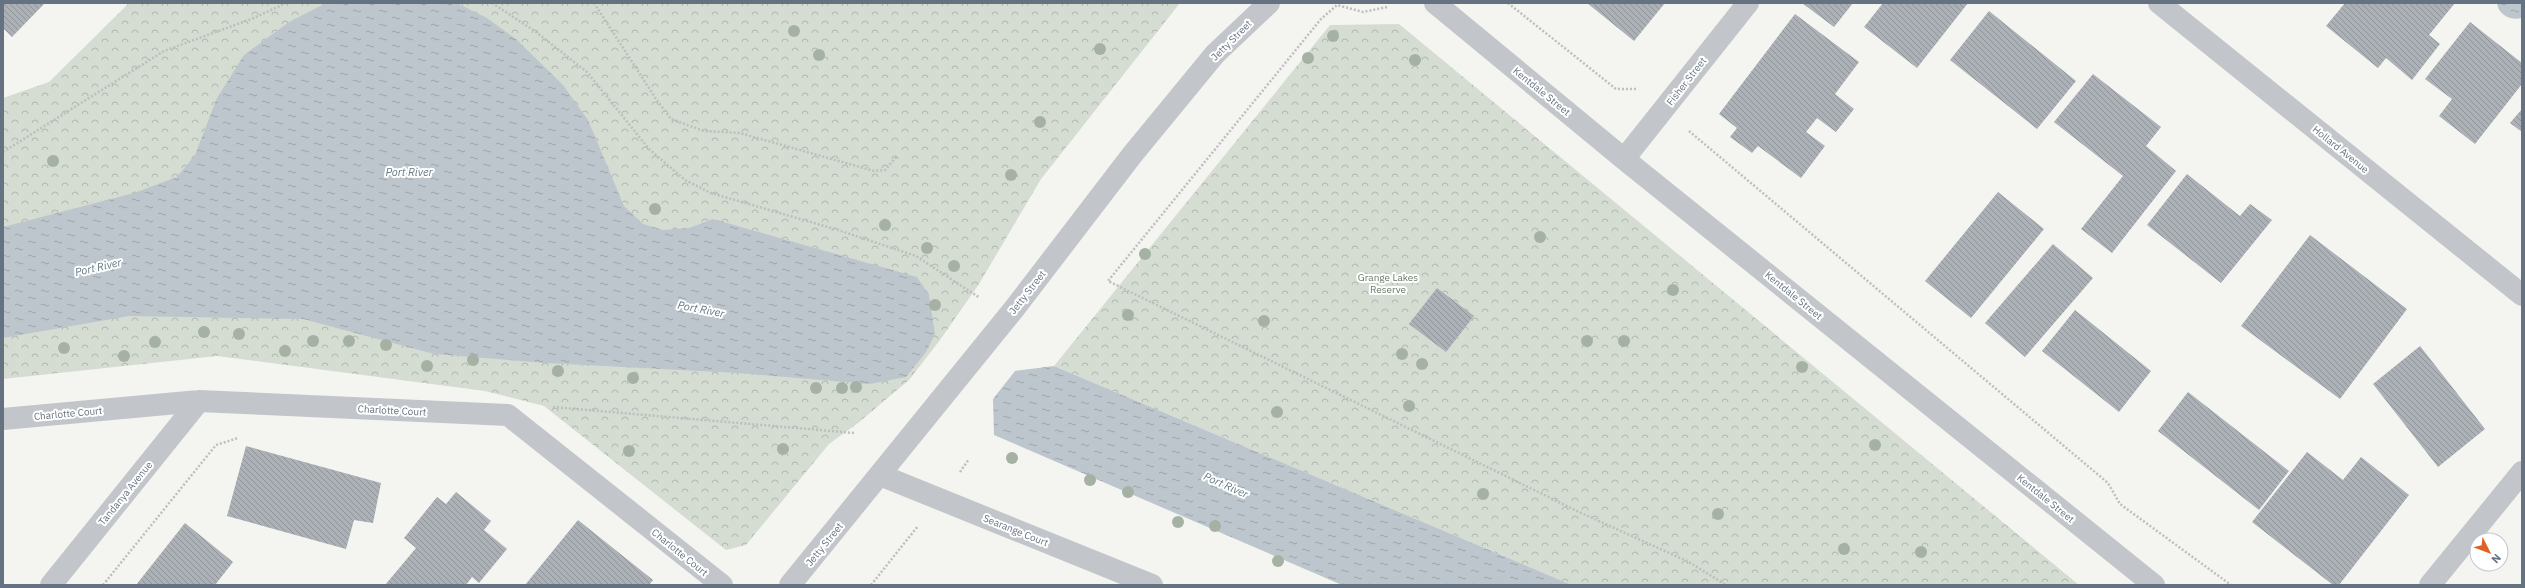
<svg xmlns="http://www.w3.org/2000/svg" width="2525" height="588" font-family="'IBM Plex Sans',sans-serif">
<defs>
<pattern id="park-crowns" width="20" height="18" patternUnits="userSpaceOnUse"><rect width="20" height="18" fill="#d5dcd2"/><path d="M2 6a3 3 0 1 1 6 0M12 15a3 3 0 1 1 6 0" fill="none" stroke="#b0b7b0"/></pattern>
<pattern id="water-ripples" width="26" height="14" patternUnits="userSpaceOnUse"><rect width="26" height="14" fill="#bdc6cc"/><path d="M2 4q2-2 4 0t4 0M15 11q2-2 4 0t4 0" fill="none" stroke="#9da5ab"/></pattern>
<pattern id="building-back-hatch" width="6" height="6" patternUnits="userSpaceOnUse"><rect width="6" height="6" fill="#abb1b6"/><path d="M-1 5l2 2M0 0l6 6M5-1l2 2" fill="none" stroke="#8f9499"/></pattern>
</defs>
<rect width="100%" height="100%" fill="#f4f5f1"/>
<path fill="url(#park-crowns)" d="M129,3H1180L1041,179L979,284L940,340L909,380L858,423L829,444L746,545L726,550L544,406L485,391L217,356L3,379V98L49,82Z
M1399,24L2079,585H1572L1054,366L1330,25Z"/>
<path fill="url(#water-ripples)" d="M326,3H457L487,18L516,39L563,85L588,120L624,206L643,224L663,230L689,228L713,219L917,277L929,295L935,334L926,352L906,377L870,384L738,373L546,363L434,354L303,319L129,316L3,338V227L134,193L177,177L195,155L217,98L244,55L289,22Z
M2497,3H2522V18C2511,21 2498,15 2497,3Z
M1054,366L1572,585H1342L994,435L993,399L1015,371Z"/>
<path fill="url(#building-back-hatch)" d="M3,3H45L12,37L3,28Z
M1587,3H1665L1634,41Z
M1802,3H1853L1834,27Z
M1883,3H1968L1917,68L1864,27Z
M2345,3H2455L2429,35L2440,44L2412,80L2386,58L2378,68L2326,26Z
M1989,11L2076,81L2037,129L1950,60Z
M1795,14L1859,62L1835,94L1854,109L1836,132L1817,118L1806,132L1825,146L1801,178L1758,146L1752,153L1730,137L1737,128L1719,114Z
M2470,22L2522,63V84L2475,144L2439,116L2452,99L2425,79Z
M2093,74L2161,127L2146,146L2176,171L2112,253L2081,229L2123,176L2054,122Z
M2522,109V132L2510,123Z
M2187,174L2240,216L2250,204L2272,220L2221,283L2147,225Z
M1998,192L2044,229L1971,318L1925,281Z
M2310,235L2407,309L2340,399L2241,326Z
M2053,244L2093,278L2025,357L1985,323Z
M1437,288L1474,316L1446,352L1409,324Z
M2075,310L2151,371L2119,412L2042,351Z
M2420,346L2485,429L2438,467L2373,384Z
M2188,392L2289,471L2259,510L2158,431Z
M246,446L381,483L373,523L354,520L346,549L227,516Z
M2307,452L2343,480L2361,457L2409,495L2339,585H2333L2252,522Z
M456,492L491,521L484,530L507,549L479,583L472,577L466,585H385L416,548L404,538L437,497L446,504Z
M578,520L653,580L649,585H525Z
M185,523L233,562L215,585H136Z"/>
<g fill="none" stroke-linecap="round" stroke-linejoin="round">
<path stroke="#bcbec0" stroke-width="2.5" stroke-dasharray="2 2" stroke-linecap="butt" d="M492,3L536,32L587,72L649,149L685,180L711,193L838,230L916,256L980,298
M594,3L656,99L671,119L704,131L740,133L874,171L885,170L897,156
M1508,3L1616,89H1636
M1387,7L1363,12L1337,5L1321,19L1108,281L1579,512L1689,562L1726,585
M1689,131L2108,483L2120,504L2231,585
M3,152L164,51L254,18L286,3
M553,407L854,433
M960,472L969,459
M103,585L216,445L238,438
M871,585L918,526"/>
<path stroke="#c2c5c9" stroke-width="22" d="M1435,3L1624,159L2154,585
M2159,3L2522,295
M1624,159L1748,3
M3,419L199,401L508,415L722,585
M880,475L1152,585
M51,585L199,401
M2430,585L2522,472"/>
<path stroke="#c2c5c9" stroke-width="22" d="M790,585L1014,309L1132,155L1215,54L1269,3"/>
</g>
<g fill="#a5b1a3">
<circle cx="794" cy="31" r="6"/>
<circle cx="1333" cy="36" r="6"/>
<circle cx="1100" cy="49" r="6"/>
<circle cx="819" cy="55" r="6"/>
<circle cx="1308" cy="58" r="6"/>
<circle cx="1415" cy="60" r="6"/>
<circle cx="1040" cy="122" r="6"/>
<circle cx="53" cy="161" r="6"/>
<circle cx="1011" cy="175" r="6"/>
<circle cx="655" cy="209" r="6"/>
<circle cx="885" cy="225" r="6"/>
<circle cx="1540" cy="237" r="6"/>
<circle cx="927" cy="248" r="6"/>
<circle cx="1145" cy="254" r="6"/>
<circle cx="954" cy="266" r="6"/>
<circle cx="1673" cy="290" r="6"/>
<circle cx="935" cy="305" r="6"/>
<circle cx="1128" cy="315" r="6"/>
<circle cx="1264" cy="321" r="6"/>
<circle cx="204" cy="332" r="6"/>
<circle cx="239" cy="334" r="6"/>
<circle cx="313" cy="341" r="6"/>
<circle cx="349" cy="341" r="6"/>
<circle cx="1587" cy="341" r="6"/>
<circle cx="1624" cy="341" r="6"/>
<circle cx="155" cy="342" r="6"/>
<circle cx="386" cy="345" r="6"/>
<circle cx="64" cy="348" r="6"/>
<circle cx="285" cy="351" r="6"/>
<circle cx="1402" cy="354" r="6"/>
<circle cx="124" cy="356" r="6"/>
<circle cx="473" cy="360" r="6"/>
<circle cx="1422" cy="364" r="6"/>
<circle cx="427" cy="366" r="6"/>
<circle cx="1802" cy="367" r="6"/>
<circle cx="558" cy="371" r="6"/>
<circle cx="633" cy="378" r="6"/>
<circle cx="856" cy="387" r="6"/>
<circle cx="816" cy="388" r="6"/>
<circle cx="842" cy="388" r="6"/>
<circle cx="1409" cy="406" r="6"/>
<circle cx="1277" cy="412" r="6"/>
<circle cx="1875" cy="445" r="6"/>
<circle cx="783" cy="449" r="6"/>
<circle cx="629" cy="451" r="6"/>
<circle cx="1012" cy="458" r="6"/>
<circle cx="1090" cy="480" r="6"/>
<circle cx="1128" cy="492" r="6"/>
<circle cx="1483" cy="494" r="6"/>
<circle cx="1718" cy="514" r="6"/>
<circle cx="1178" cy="522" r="6"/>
<circle cx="1215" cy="526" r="6"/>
<circle cx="1844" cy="549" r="6"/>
<circle cx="1921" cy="552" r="6"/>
<circle cx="1278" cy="561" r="6"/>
</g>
<g text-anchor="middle" stroke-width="4" stroke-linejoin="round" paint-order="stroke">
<g font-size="10" fill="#647281" stroke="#fff">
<text transform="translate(1231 40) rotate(-45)" y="4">Jetty Street</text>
<text transform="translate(1686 81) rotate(-52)" y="4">Fisher Street</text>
<text transform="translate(1542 91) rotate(39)" y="4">Kentdale Street</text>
<text transform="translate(2341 149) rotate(39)" y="4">Hollard Avenue</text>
<text transform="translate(1027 292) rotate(-52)" y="4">Jetty Street</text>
<text transform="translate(1794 295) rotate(39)" y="4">Kentdale Street</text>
<text transform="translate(392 410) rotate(3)" y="4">Charlotte Court</text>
<text transform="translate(68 413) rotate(-5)" y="4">Charlotte Court</text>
<text transform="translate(125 493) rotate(-51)" y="4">Tandanya Avenue</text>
<text transform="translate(2046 498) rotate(39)" y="4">Kentdale Street</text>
<text transform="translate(1016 530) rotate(22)" y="4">Searange Court</text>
<text transform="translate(824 544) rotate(-51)" y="4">Jetty Street</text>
<text transform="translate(680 552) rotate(39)" y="4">Charlotte Court</text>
</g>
<g font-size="10" fill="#657963" stroke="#fff">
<text x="1388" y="281">Grange Lakes<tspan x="1388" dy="12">Reserve</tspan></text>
</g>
<g font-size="11" font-style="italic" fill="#647a85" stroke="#fff">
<text x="409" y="176">Port River</text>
<text transform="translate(98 267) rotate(-13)" y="4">Port River</text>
<text transform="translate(701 309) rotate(11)" y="4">Port River</text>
<text transform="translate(1226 485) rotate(24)" y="4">Port River</text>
</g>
</g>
<rect width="2525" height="588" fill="none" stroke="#647281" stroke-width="8"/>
<g transform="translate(2489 552) rotate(132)"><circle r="19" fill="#ffffff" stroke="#c1c7cd"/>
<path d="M0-3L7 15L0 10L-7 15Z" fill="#df6126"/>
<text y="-6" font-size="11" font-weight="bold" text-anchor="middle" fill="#647281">N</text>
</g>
</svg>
